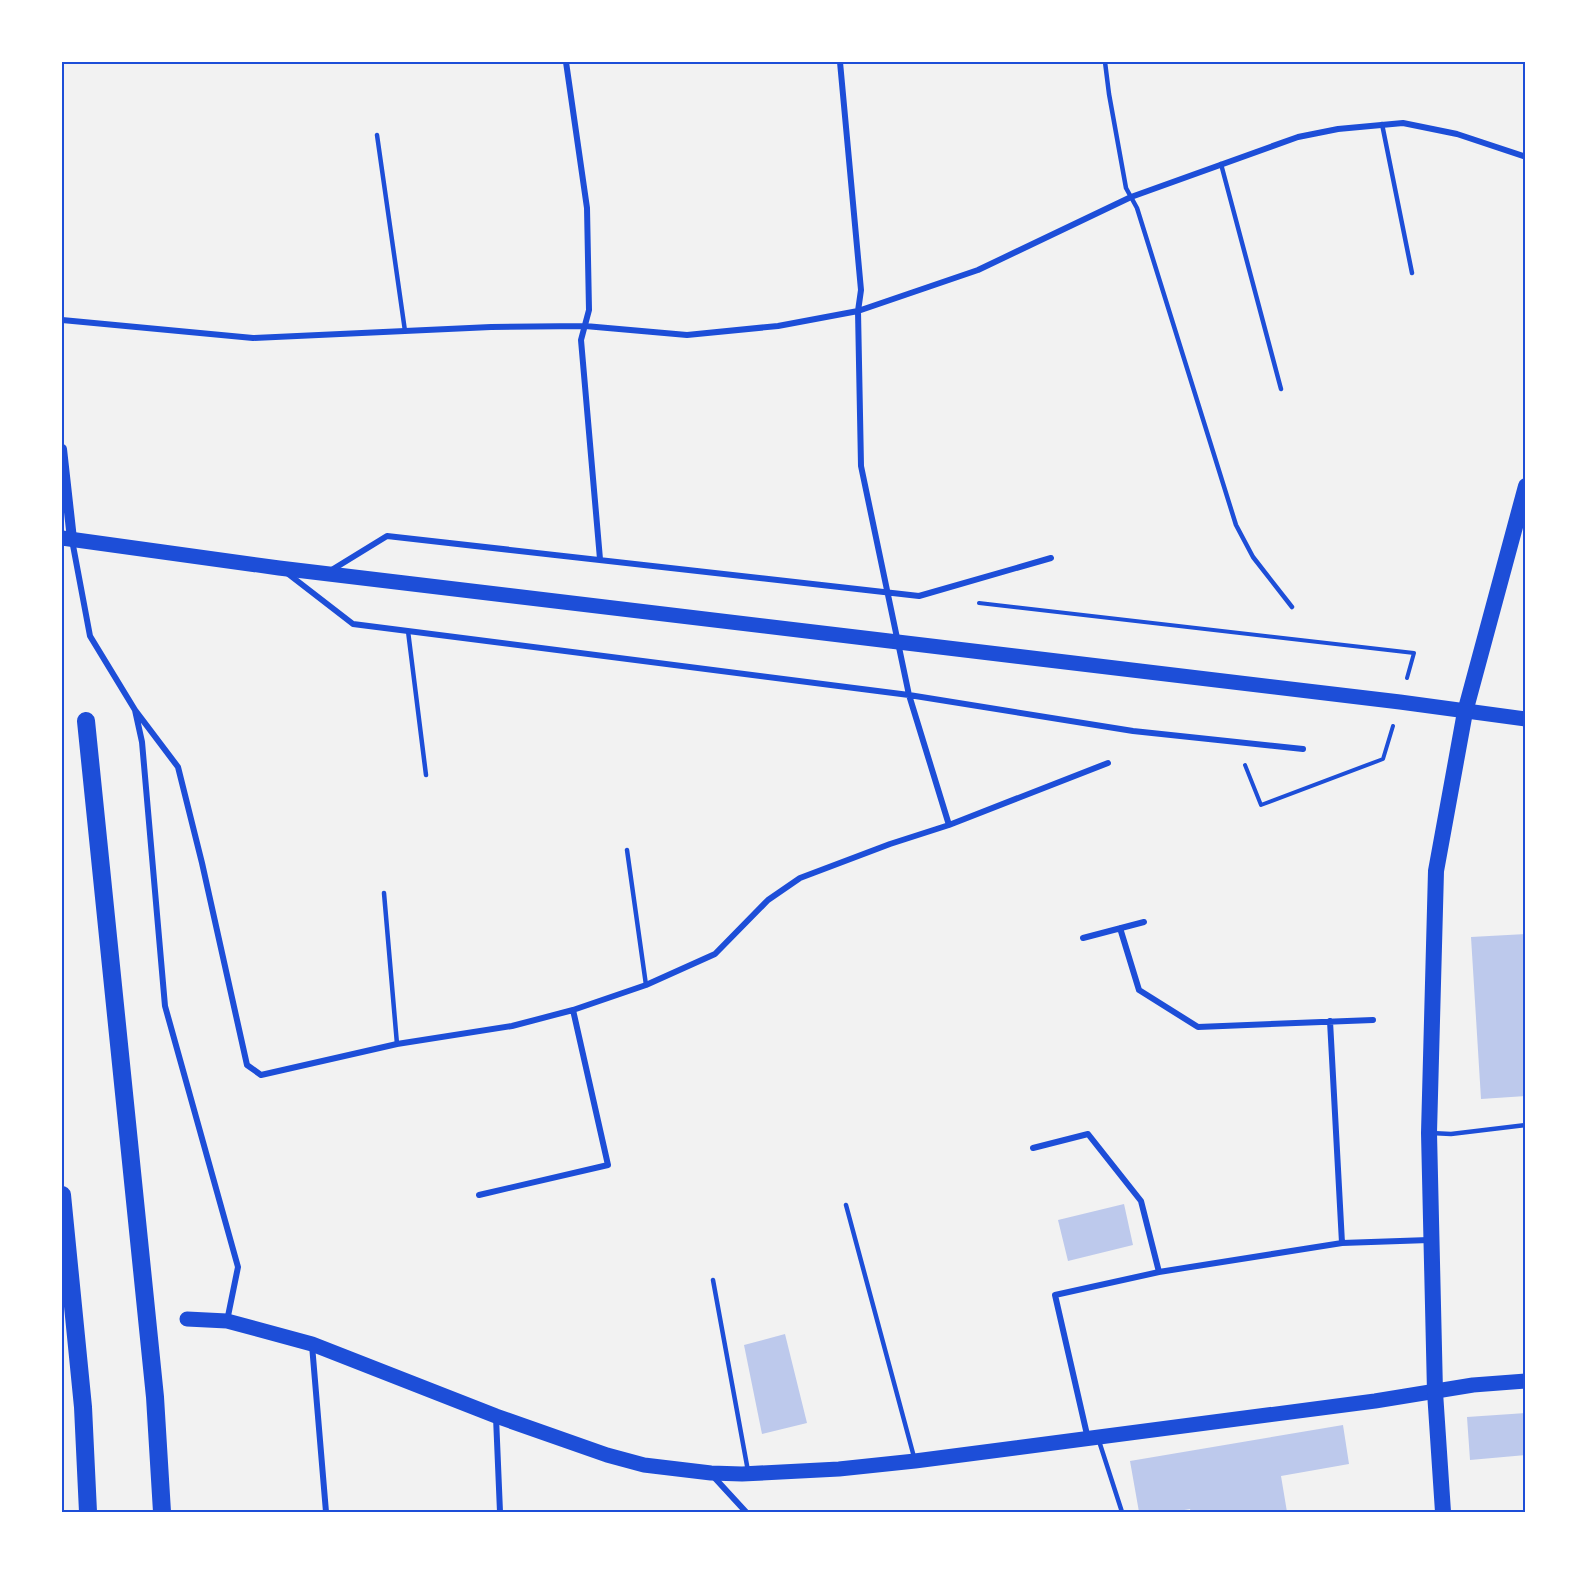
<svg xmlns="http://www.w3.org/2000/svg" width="1587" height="1574" font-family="Mulish,sans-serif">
<rect width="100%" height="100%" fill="#f2f2f2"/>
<path fill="#bdc9ec" d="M1526,934V1096L1481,1099L1471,937Z
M1124,1204L1133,1245L1068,1261L1058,1220Z
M785,1334L807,1423L762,1434L744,1345Z
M1526,1413V1455L1470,1460L1467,1417Z
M1343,1425L1349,1464L1281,1476L1287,1512H1191L1190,1509L1173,1512H1139L1130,1461Z"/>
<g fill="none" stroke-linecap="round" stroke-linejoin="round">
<path stroke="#1d4ed8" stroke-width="4" d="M979,603L1414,653L1407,678
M1245,765L1261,805L1383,759L1393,726"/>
<path stroke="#1d4ed8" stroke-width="4.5" d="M1105,62L1109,94L1126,188L1137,208L1236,525L1253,557L1292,607
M1382,124L1412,273
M377,135L405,331
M1221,164L1281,389
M408,631L426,775
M627,850L646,985
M384,893L397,1044
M1431,1133L1451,1134L1526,1125
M846,1205L914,1457
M713,1280L748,1471
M1099,1441L1122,1512"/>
<path stroke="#1d4ed8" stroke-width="6" d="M566,62L587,208L589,310L581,340L600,559
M62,320L253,338L491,327L585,326L687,335L778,326L858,311L978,270L1131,197L1298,137L1338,129L1403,123L1457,134L1526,157
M72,540L90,636L135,710L142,742L165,1006L238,1267L227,1321
M330,571L387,536L919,596L1051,558
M287,573L353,624L909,695L1133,731L1303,749
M135,710L178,767L202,863L247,1065L261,1075L397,1044L512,1026L573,1010L646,985L715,954L768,900L800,878L890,844L949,825L909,695L861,466L858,311L861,290L840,62
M949,825L1108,763
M1120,928L1139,990L1198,1027L1373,1020
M1083,938L1144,922
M1330,1021L1342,1243
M1033,1148L1088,1134L1141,1201L1159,1272
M479,1195L608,1165L573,1010
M312,1345L326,1512
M496,1417L500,1512
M1088,1439L1055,1295L1159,1272L1342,1243L1429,1240
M712,1475L746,1512"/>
<path stroke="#1d4ed8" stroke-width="10" d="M62,449L72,539"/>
<path stroke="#1d4ed8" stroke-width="15" d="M62,538L279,568L1400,702L1526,719
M187,1319L227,1321L312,1344L496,1416L607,1455L644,1465L711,1473L742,1474L839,1469L915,1461L1375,1401L1473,1385L1526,1381"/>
<path stroke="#1d4ed8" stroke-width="16" d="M1443,1512L1435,1392L1429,1133L1436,871L1465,712L1526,486"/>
<path stroke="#1d4ed8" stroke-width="18" d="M86,721L155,1397L162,1512
M62,1195L83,1407L88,1512"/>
</g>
<rect width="1587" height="1574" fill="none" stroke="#ffffff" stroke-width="126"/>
<rect x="63" y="63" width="1461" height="1448" fill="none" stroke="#1d4ed8" stroke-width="2"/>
</svg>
